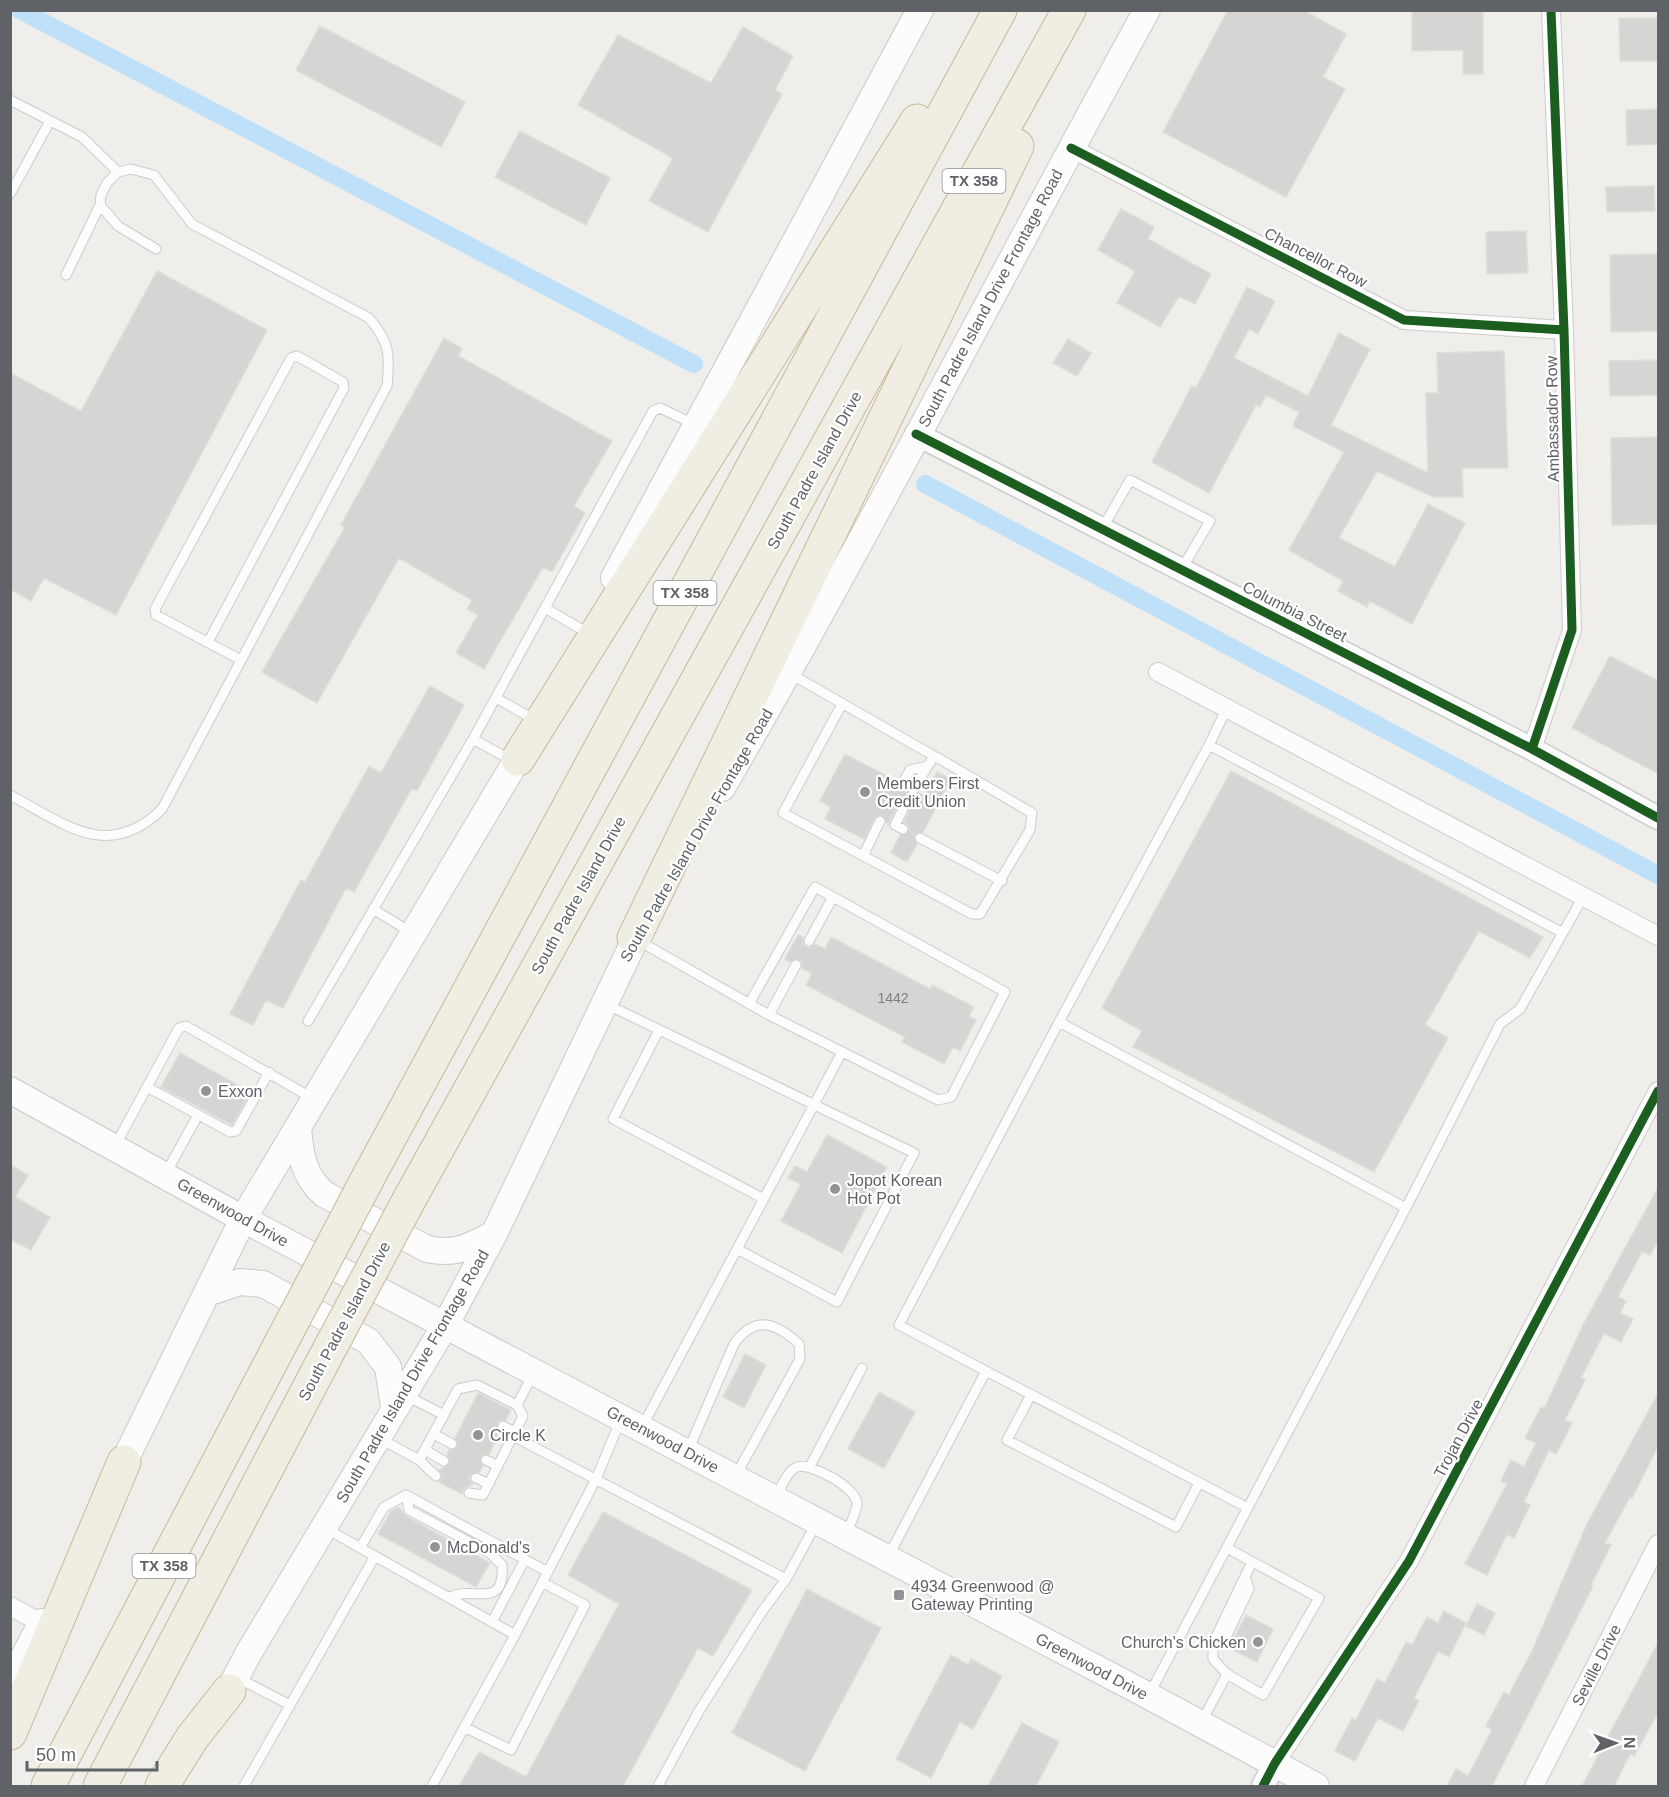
<svg xmlns="http://www.w3.org/2000/svg" width="1669" height="1797" font-family="Helvetica,sans-serif">
<rect width="100%" height="100%" fill="#efeeea"/>
<g fill="none" stroke-linecap="round" stroke-linejoin="round">
<path stroke="#bfe0f9" stroke-width="18" d="M20,10L694,364
M925,484L1658,875"/>
</g>
<path fill="#d6d5d3" stroke="#deddd9" stroke-width="1.5" d="M1228,10H1303L1346,34L1323,77L1345,89L1286,197L1163,132Z
M1412,10H1483V74H1463V50L1412,51Z
M1619,18H1659V61H1620Z
M320,26L465,102L441,147L296,70Z
M743,27L793,56L775,90L782,94L708,232L649,201L673,158L578,105L618,35L711,83Z
M1659,109V144L1627,145L1626,110Z
M520,131L610,178L586,225L495,177Z
M1654,186L1655,211L1607,212L1606,187Z
M1121,209L1154,227L1148,239L1211,274L1195,304L1179,296L1160,327L1117,303L1135,271L1098,250Z
M1526,231L1528,273L1487,274L1486,232Z
M1659,254V331L1611,332L1610,255Z
M157,271L267,330L116,615L44,578L31,601L10,589V373L81,411Z
M1247,287L1275,301L1258,334L1249,329L1234,358L1308,396L1339,333L1370,349L1331,425L1428,473L1426,393H1438L1437,353L1504,351L1508,468H1462L1463,497H1433L1377,471L1339,538L1395,567L1428,504L1465,523L1412,624L1370,601L1367,607L1338,591L1343,581L1289,550L1344,452L1293,426L1299,412L1266,395L1260,407L1256,405L1209,493L1152,462L1192,386L1196,388Z
M444,338L462,349L458,356L612,441L574,506L585,513L552,572L543,567L484,669L456,653L478,615L467,609L472,600L399,558L317,703L262,672L345,527L341,525Z
M1068,339L1091,353L1077,376L1053,363Z
M1659,360V395L1610,396L1609,361Z
M1659,437V524L1612,525L1611,438Z
M1610,656L1659,681V774L1572,728Z
M430,686L464,705L417,791L412,788L354,892L346,888L283,1008L266,1000L253,1025L230,1014L301,880L305,882L369,766L381,773Z
M845,754L896,781L898,790L906,789L907,794L912,797L919,793L925,796L937,772L951,779L923,832L914,835L917,844L907,862L891,853L900,835L909,831V826L904,822L910,809L907,803L897,806L888,825L883,815L876,816L864,839L825,819L831,807L820,801Z
M1231,771L1543,937L1530,958L1479,931L1425,1025L1448,1038L1374,1172L1133,1047L1142,1031L1102,1008Z
M798,935L803,937V944L809,948L815,944L825,949L831,937L930,989L932,985L974,1007L969,1016L976,1020L960,1051L953,1047L944,1064L902,1042L905,1037L806,985L812,974L802,968V962L799,959L790,962L785,959Z
M180,1053L250,1092L232,1125L161,1087Z
M827,1135L887,1167L842,1253L781,1221L801,1184L788,1178L795,1166L807,1172Z
M10,1165L28,1175L15,1197L50,1217L31,1250L10,1239Z
M1659,1186V1239L1650,1255L1642,1251L1618,1297L1626,1301L1620,1313L1633,1319L1621,1342L1604,1333L1581,1378L1585,1380L1565,1420L1572,1423L1556,1454L1549,1450L1524,1502L1530,1505L1514,1538L1507,1534L1487,1575L1465,1564L1507,1484L1501,1481L1511,1460L1524,1467L1536,1443L1525,1438L1541,1407L1544,1409L1584,1323Z
M745,1354L766,1365L744,1408L723,1397Z
M879,1392L915,1412L884,1468L848,1449Z
M1659,1392V1444L1632,1498L1630,1497L1605,1543L1611,1545L1591,1585L1593,1586L1492,1786H1447L1456,1769L1468,1776L1492,1730L1486,1726L1504,1692L1509,1695L1533,1649L1587,1524Z
M478,1393L511,1410L506,1420L497,1422L500,1432L489,1454L480,1456L483,1466L479,1472L470,1475L469,1479L473,1484L464,1488L462,1494L439,1482L443,1477L439,1470L450,1464L447,1455L449,1450L458,1447L455,1438Z
M398,1507L406,1516L490,1563L476,1587L378,1534L391,1511Z
M603,1512L752,1590L713,1656L698,1648L623,1786H459L479,1752L526,1777L619,1604L568,1575Z
M807,1589L881,1628L805,1771L732,1733Z
M1477,1604L1495,1613L1484,1635L1466,1626Z
M1444,1611L1466,1623L1449,1657L1438,1651L1414,1698L1419,1701L1403,1731L1378,1718L1355,1761L1335,1751L1352,1718L1356,1720L1377,1679L1385,1683L1406,1642L1412,1645L1427,1617L1438,1623Z
M1246,1615L1273,1629L1257,1662L1229,1648Z
M1659,1641V1711L1634,1756L1630,1754L1614,1786H1582Z
M951,1655L968,1665L971,1659L1002,1676L973,1729L960,1722L931,1778L896,1759Z
M1022,1723L1059,1742L1036,1786H988Z"/>
<g fill="none" stroke-linecap="round" stroke-linejoin="round">
<g stroke="#cbcccc" stroke-width="11">
<path id="service" d="M10,100L82,137L118,172
M10,194L50,121
M66,275L100,205
M1102,529L1130,480L1210,521L1181,570
M545,608L586,632
M208,642L344,388L343,382L297,356L291,358L155,609L156,615L241,660
M789,673L934,756L938,758L1032,813L1030,830L980,914H972L783,813L842,704
M496,698L535,720
M473,739L511,760
M1209,745L1227,708
M902,784L910,770L928,766
M913,790L934,756
M10,795C65,824 108,862 162,809L387,386C390,354 390,343 369,318L192,224L154,175L131,169L118,172L107,183L101,195L100,205L118,226L156,249
M903,809L895,825L903,829
M920,838L1002,881
M863,856L880,821
M373,909L412,933
M639,941L769,1015L938,1100L951,1097L1005,992L815,887L749,1004
M809,941L833,897
M606,1004L914,1153L837,1302L737,1249L842,1052
M769,1015L796,965
M308,1021L473,739L653,411L660,408L694,424
M1059,1022L1209,745L1563,933
M659,1030L613,1119L764,1199
M147,1087L230,1132L236,1131L269,1072
M115,1146L179,1028L186,1026L312,1098
M166,1173L198,1115
M1406,1208L1500,1024L1520,1009L1583,897
M986,1371L1248,1508
M405,1395L444,1415
M1031,1395L1007,1440L1176,1527L1199,1483
M517,1405L534,1372
M503,1426L515,1432
M642,1427L737,1249
M434,1434L452,1444
M513,1436L786,1579
M379,1438L419,1460L458,1389L477,1385L517,1405L523,1416L483,1495L469,1493
M425,1450L444,1461
M688,1451L734,1344C755,1315 775,1322 799,1344L800,1359L735,1477
M419,1460L436,1476
M486,1460L498,1466
M810,1466L862,1368
M476,1478L489,1484
M406,1495L409,1510L490,1553L502,1565C505,1611 473,1585 450,1597
M776,1498C781,1488 786,1472 797,1467C810,1462 858,1488 857,1504C856,1514 849,1526 846,1535
M325,1528L515,1635L432,1786
M360,1548L384,1507L406,1495L548,1572
M888,1557L986,1371L899,1325L1059,1022L1406,1208L1150,1693
M493,1620L524,1561
M515,1635L596,1479L621,1419
M1213,1643L1224,1641L1249,1589L1245,1576
M1227,1674L1213,1659V1643L1252,1562
M238,1678L290,1705
M1202,1721L1227,1674L1263,1695L1319,1598L1227,1548
M464,1727L511,1750L585,1605L542,1582
M244,1786L375,1556
M658,1786L699,1711L761,1613L786,1579L816,1524"/>
</g>
<g stroke="#cbcccc" stroke-width="20">
<path id="minor" d="M1071,148L1404,320L1564,330
M1158,672L1658,936
M1532,749L1572,630L1564,330L1551,10
M10,1606L41,1623
M1275,1763L1409,1561L1658,1091
M1534,1786L1658,1544"/>
</g>
<g stroke="#cbcccc" stroke-width="25">
<path id="tertiary" d="M916,434L1532,749L1658,818
M1263,1786L1275,1763"/>
</g>
<g stroke="#cacacb" stroke-width="28">
<path id="secondary" d="M614,578L920,10
M722,788C870,533 1004,269 1147,10
M10,1090L243,1219L1149,1696L1316,1786
M298,1127C300,1153 303,1176 324,1194L427,1249C457,1255 468,1247 494,1234
M207,1293L240,1282L263,1284L368,1341L388,1367L394,1407
M116,1478L243,1219L527,743
M10,1683L42,1622
M221,1706L248,1654L446,1324L494,1234L643,923"/>
</g>
<g stroke="#c8b996" stroke-width="35">
<path id="motorway" d="M518,759L917,121
M634,938L1017,146
M369,1176L1000,10
M409,1200L1069,10
M10,1733L124,1462
M48,1786L280,1345
M100,1786L321,1365
M162,1786L192,1738L229,1691"/>
</g>
<use href="#service" stroke="#fdfcfc" stroke-width="9"/>
<use href="#minor" stroke="#fdfcfc" stroke-width="18"/>
<use href="#tertiary" stroke="#fdfcfc" stroke-width="22"/>
<use href="#secondary" stroke="#fdfcfc" stroke-width="26"/>
<use href="#motorway" stroke="#f0ede3" stroke-width="33"/>
<g stroke="#c8b996" stroke-width="35" stroke-linecap="butt">
<path id="motorway-bridge" d="M280,1345L369,1176
M321,1365L409,1200"/>
</g>
<use href="#motorway-bridge" stroke="#f0ede3" stroke-width="33"/>
<g stroke="#fff" stroke-width="13">
<path id="cycleway" d="M1071,148L1404,320L1564,330
M916,434L1532,749L1658,818
M1532,749L1572,630L1564,330L1551,10
M1263,1786L1275,1763L1409,1561L1658,1091"/>
</g>
<use href="#cycleway" stroke="#1b5e20" stroke-width="9"/>
</g>
<g fill="#919496" stroke="#fff" stroke-width="2">
<circle cx="865" cy="792" r="6"/>
<circle cx="206" cy="1091" r="6"/>
<circle cx="835" cy="1189" r="6"/>
<circle cx="478" cy="1435" r="6"/>
<circle cx="435" cy="1547" r="6"/>
<rect x="893" y="1589" width="12" height="12" rx="3"/>
<circle cx="1258" cy="1642" r="6"/>
</g>
<g text-anchor="middle" stroke-width="4.5" stroke-linejoin="round" paint-order="stroke">
<g font-size="14" fill="#7e8184">
<text x="893" y="1003">1442</text>
</g>
<g fill="#fff" stroke="#8f9295" stroke-width="1.5">
<rect x="942.5" y="169" width="63" height="24" rx="4.5"/>
<rect x="653.5" y="581" width="63" height="24" rx="4.5"/>
<rect x="132.5" y="1554" width="63" height="24" rx="4.5"/>
</g>
<g font-size="15" font-weight="bold" fill="#5f6368">
<text x="974" y="186">TX 358</text>
<text x="685" y="598">TX 358</text>
<text x="164" y="1571">TX 358</text>
</g>
<g font-size="16" fill="#5f6368" stroke="#fff">
<text transform="translate(1316 257) rotate(27)" y="6">Chancellor Row</text>
<text transform="translate(990 298) rotate(-62)" y="6">South Padre Island Drive Frontage Road</text>
<text transform="translate(1552 419) rotate(-91)" y="6">Ambassador Row</text>
<text transform="translate(814 470) rotate(-61)" y="6">South Padre Island Drive</text>
<text transform="translate(1295 611) rotate(27)" y="6">Columbia Street</text>
<text transform="translate(696 835) rotate(-60)" y="6">South Padre Island Drive Frontage Road</text>
<text transform="translate(578 895) rotate(-61)" y="6">South Padre Island Drive</text>
<text transform="translate(233 1212) rotate(29)" y="6">Greenwood Drive</text>
<text transform="translate(344 1321) rotate(-62)" y="6">South Padre Island Drive</text>
<text transform="translate(412 1376) rotate(-60)" y="6">South Padre Island Drive Frontage Road</text>
<text transform="translate(1458 1438) rotate(-62)" y="6">Trojan Drive</text>
<text transform="translate(663 1439) rotate(28)" y="6">Greenwood Drive</text>
<text transform="translate(1596 1665) rotate(-63)" y="6">Seville Drive</text>
<text transform="translate(1092 1666) rotate(28)" y="6">Greenwood Drive</text>
</g>
<g font-size="16" fill="#5f6368" stroke="#fff" text-anchor="start">
<text x="877" y="789">Members First<tspan x="877" dy="18">Credit Union</tspan></text>
<text x="218" y="1097">Exxon</text>
<text x="847" y="1186">Jopot Korean<tspan x="847" dy="18">Hot Pot</tspan></text>
<text x="490" y="1441">Circle K</text>
<text x="447" y="1553">McDonald's</text>
<text x="911" y="1592">4934 Greenwood @<tspan x="911" dy="18">Gateway Printing</tspan></text>
<text x="1246" y="1648" text-anchor="end">Church's Chicken</text>
</g>
</g>
<rect width="1669" height="1797" fill="none" stroke="#5f6368" stroke-width="24"/>
<g transform="translate(1615 1743) rotate(89)" stroke="#ffffff" stroke-width="4.5" paint-order="stroke">
<path d="M0-4.5L10 22L0 15L-10 22Z" fill="#5f6368"/>
<text y="-9" font-size="16" font-weight="bold" text-anchor="middle" fill="#5f6368">N</text>
</g>
<path d="M27 1761v9h130v-9" fill="none" stroke="#5f6368" stroke-width="3"/>
<text x="36" y="1761" font-size="18" fill="#5f6368" stroke="#ffffff" stroke-width="4.5" paint-order="stroke">50 m</text>
</svg>
